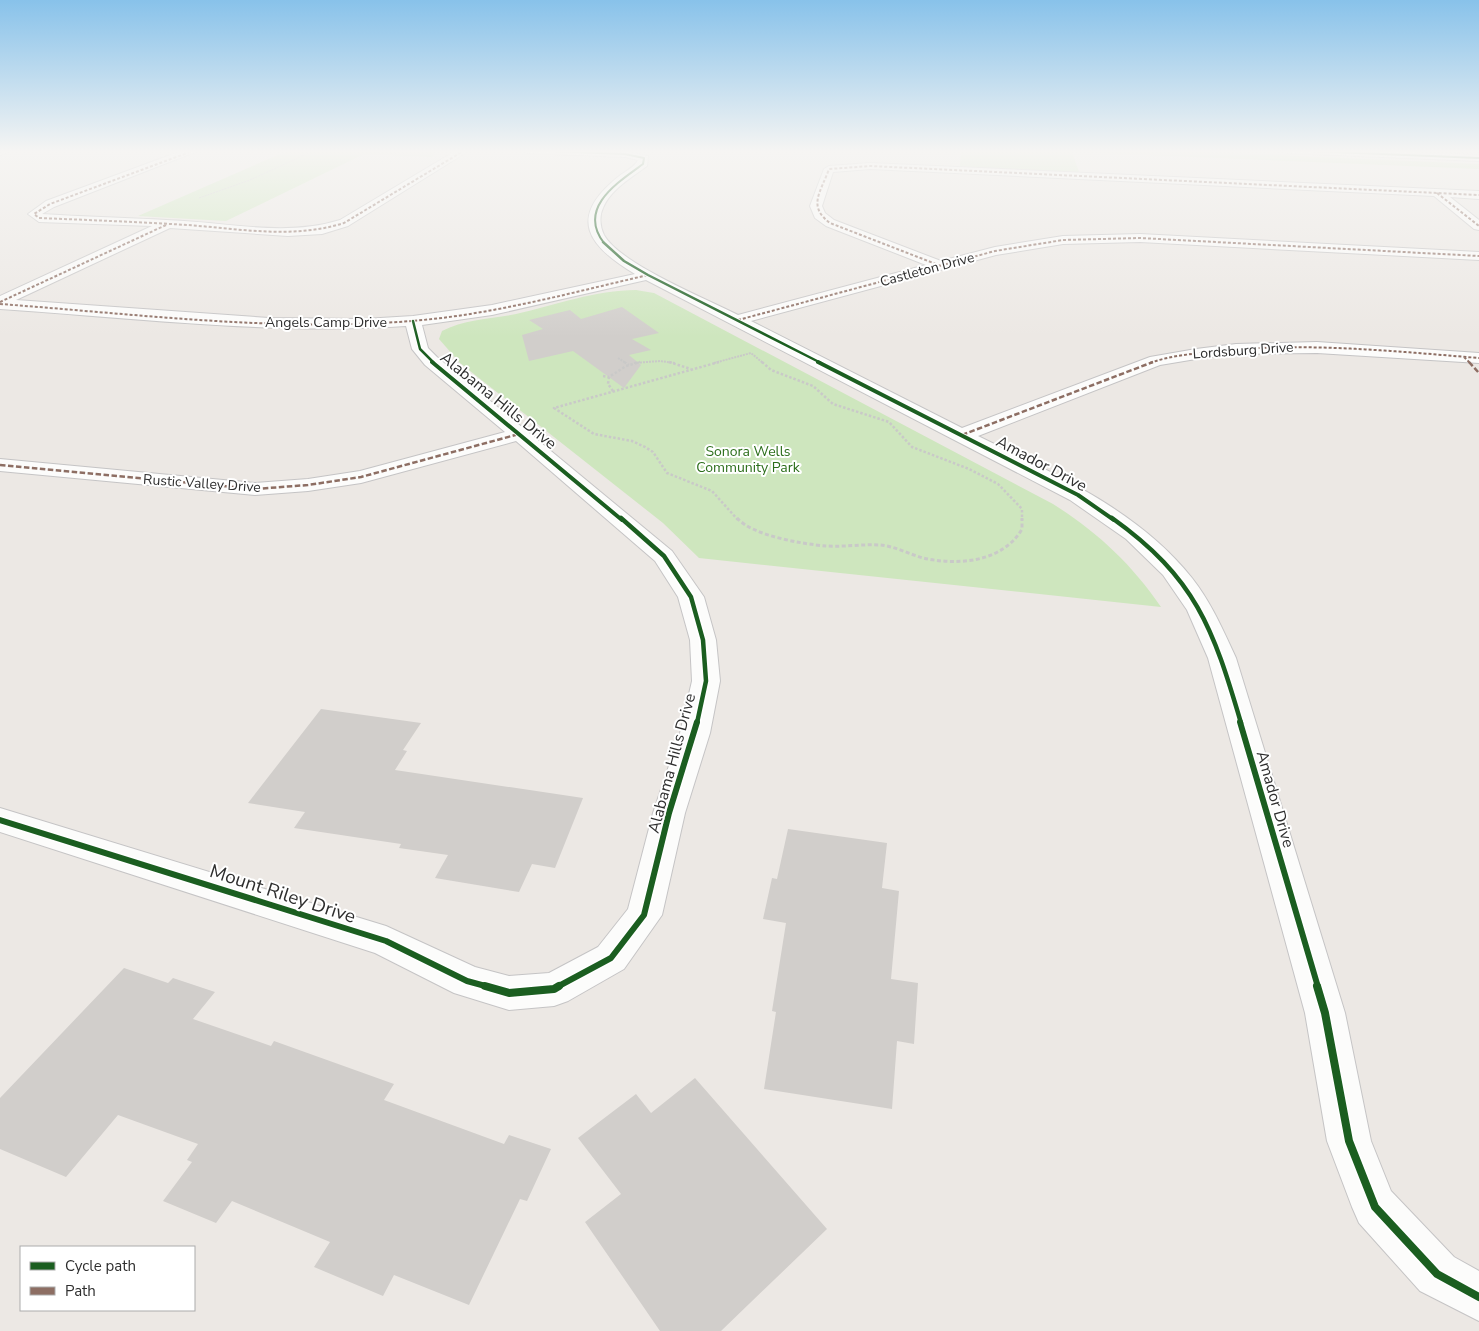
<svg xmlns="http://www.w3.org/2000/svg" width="1479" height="1331" font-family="'Nunito Sans',sans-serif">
<rect width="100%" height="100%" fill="#ece8e4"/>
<path fill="#cee6be" d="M289,150H439L431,157L364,154L226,221L138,216Z
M961,150H1162L1479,164V169L1072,152L1079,172L960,167Z
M636,290L654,293L1053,504C1097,532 1131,563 1161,607L699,558L663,523L460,363L439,339L442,331C464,319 492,319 516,314C555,305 596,290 636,290Z"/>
<path fill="#d1cecb" d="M622,307L659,333L632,339L651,350L629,355L641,365L624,388L573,351L529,361L522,335L543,329L529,320L570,310L581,319Z
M321,709L421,723L403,750L407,751L395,770L583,798L555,868L532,864L519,892L435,878L448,855L399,848L401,844L294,828L305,812L248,803Z
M788,829L887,843L882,888L899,891L891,979L918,983L914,1044L897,1041L892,1109L764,1089L776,1012L772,1011L786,923L763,919L772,878L777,879Z
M124,968L168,983L173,978L215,992L193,1019L271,1046L274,1041L394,1084L384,1100L504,1144L509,1135L551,1149L527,1201L520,1199L469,1305L394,1275L383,1296L314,1267L330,1242L232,1201L216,1223L163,1201L192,1162L187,1160L198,1144L118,1115L66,1177L0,1149V1098Z
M695,1078L827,1229L721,1331H660L585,1222L621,1194L578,1138L636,1094L651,1113Z"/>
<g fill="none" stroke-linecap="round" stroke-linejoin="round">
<g stroke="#c5c4c5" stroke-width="2">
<path id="street" d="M0,150H11L0,155Z
M184,150H200L54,207L42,214C89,217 136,218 184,221C234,224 290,236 340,220L457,150H470L348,226L322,234L288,236L170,228L16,300L269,318L364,319L413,316L492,305L635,274C588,246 567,218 618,177C624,172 635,167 638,160L625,157L527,153L522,150L625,151L648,156L647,166C632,177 610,190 603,208C599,216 600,227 604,235C620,264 707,299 738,315L926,265L826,226L815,218L810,206L824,169L829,166L870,163L1479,191V199L1450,197L1479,220V230L1474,229L1434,196L870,169L833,172L822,206L825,213L834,220L941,261L995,247L1063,236L1140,234L1479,252V260L1140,242L1063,244L996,255L751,321L962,428L1150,357L1196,349L1236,344L1317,342L1479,353V363L1317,353L1236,354L1196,359L1160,365L978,436C1054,474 1137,509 1192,578C1211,602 1223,630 1236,658L1345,1013L1371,1141L1391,1191L1454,1257L1479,1271V1321L1420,1291L1359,1223L1352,1207L1327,1141L1305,1013L1208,658L1187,610L1163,575L1126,539L1070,500L646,280L492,315L422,325L428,348L437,357L672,551L704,597L716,640L720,681L710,733L685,813L662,915L624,969L568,1001L554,1006L509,1010L454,993L375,953L0,832V808L386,926L475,967L509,976L549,973L598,947L628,909L653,813L680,733L692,681L690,640L678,597L655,561L516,441L361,483L308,491L255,495L0,471V459L255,483L308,479L360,471L505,432L425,365L412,349L406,326C271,335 135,318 0,309V296L152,226L39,222L28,214L46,201Z
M1281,150H1371L1479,155V161L1286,153Z"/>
</g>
<path stroke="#c9c9c8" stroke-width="1" stroke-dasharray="2 1" stroke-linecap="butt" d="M349,150L406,154
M199,198L250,180L315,150"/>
<path stroke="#c9c9c8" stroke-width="2" stroke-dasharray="2 1" stroke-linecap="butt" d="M618,358L626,363
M634,363L660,361L675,363
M714,363L751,353L763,363"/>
<path stroke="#c9c9c8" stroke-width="2.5" stroke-dasharray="2.5 2" stroke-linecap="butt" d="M624,362L629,365
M669,362L691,369
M719,362L554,408L594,434L632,441L645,447L653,452L667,473L712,491L738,520
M762,362L771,370L813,386L833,404L889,422L912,447L969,469L998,484L1022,509V520
M603,376L609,377
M613,391L608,384L609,377L626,366L640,362"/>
<path stroke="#c9c9c8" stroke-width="3" stroke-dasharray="4 2.5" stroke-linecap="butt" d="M737,518C753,536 803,544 826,546C844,547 862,544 880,545C894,546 909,554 923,558C958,566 1003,562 1022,529V518"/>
<use href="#street" fill="#fcfcfb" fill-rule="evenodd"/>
<path stroke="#8d6e63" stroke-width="2" stroke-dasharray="3 2" stroke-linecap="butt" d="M195,150L50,204L34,214L39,218C89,220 139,222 188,225C240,229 294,239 344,223L465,150
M0,152L6,150
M1437,193L1479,226
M941,266L830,223C807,206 821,192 829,169L870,166L1479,195
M0,302L166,225
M0,304C136,314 275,332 411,321C491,315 570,293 648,275
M738,320L995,251L1063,240L1140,238L1479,256
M1464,357L1470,363
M1150,363C1171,355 1195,354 1217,351C1304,342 1392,351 1479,358"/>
<path stroke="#8d6e63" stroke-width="2.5" stroke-dasharray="5.5 2.5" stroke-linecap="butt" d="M1469,362L1479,373
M962,435L1153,362
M0,465L255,489L308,485L361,477L519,434"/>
<g stroke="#fff" stroke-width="3">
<path id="cycleway-far5" d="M527,150L625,154L644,158L643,164C617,183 577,208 604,243
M1286,150L1479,158"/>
</g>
<g stroke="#fff" stroke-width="4.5">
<path id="cycleway-far4" d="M603,242L624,261L648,275L821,363
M413,321L420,349L434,363"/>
</g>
<g stroke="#fff" stroke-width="6">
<path id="cycleway-far3" d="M432,362L622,520
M818,362L1078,495L1114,520"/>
</g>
<g stroke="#fff" stroke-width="8">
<path id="cycleway-far2" d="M621,518L664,556L691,597L703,640L706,681L697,723
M1112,518C1196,578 1213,628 1241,723"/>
</g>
<g stroke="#fff" stroke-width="9">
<path id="cycleway-far1" d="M1240,722L1318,987
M0,820L386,941L467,981L489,987
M557,987L611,958L644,915L669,813L697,722"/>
</g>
<g stroke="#fff" stroke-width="11">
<path id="cycleway" d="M485,986L509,993L554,989L559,986
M1317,986L1325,1013L1349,1141L1375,1207L1437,1274L1479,1297"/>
</g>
<use href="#cycleway-far5" stroke="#1b5e20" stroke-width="2"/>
<use href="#cycleway-far4" stroke="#1b5e20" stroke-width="2.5"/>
<use href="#cycleway-far3" stroke="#1b5e20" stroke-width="4"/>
<use href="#cycleway-far2" stroke="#1b5e20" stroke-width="4.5"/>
<use href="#cycleway-far1" stroke="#1b5e20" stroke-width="6"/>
<use href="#cycleway" stroke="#1b5e20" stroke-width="8"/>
</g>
<linearGradient id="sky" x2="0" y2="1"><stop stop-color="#88c2ea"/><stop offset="0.45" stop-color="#f6f5f3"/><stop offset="1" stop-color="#f6f5f3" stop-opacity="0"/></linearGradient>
<rect width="1479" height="337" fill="url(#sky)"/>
<g text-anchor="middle" stroke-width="4" stroke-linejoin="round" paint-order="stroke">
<g font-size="14" fill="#2e2e2e" stroke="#fff">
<text transform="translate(927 269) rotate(-15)" y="5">Castleton Drive</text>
<text x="326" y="327">Angels Camp Drive</text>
<text transform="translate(1243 350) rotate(-4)" y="5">Lordsburg Drive</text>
<text transform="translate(202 483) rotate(4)" y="5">Rustic Valley Drive</text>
</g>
<g font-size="14" fill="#2c6e1b" stroke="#fff">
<text x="748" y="456">Sonora Wells<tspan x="748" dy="16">Community Park</tspan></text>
</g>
<g font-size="16" fill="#2e2e2e" stroke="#fff">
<text transform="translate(499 400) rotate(39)" y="6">Alabama Hills Drive</text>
<text transform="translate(1042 463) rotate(28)" y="6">Amador Drive</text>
<text transform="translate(671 763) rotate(-75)" y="6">Alabama Hills Drive</text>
<text transform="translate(1276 799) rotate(74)" y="6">Amador Drive</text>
</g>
<g font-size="19" fill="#2e2e2e" stroke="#fff">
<text transform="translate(283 893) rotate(18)" y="7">Mount Riley Drive</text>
</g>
</g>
<rect x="20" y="1246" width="175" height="65" fill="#ffffff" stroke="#ababab"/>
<rect x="30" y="1262" width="25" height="8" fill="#1b5e20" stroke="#ababab"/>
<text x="65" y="1271" font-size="15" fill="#2e2e2e">Cycle path</text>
<rect x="30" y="1287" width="25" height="8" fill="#8d6e63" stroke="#ababab"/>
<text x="65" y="1296" font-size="15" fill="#2e2e2e">Path</text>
</svg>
